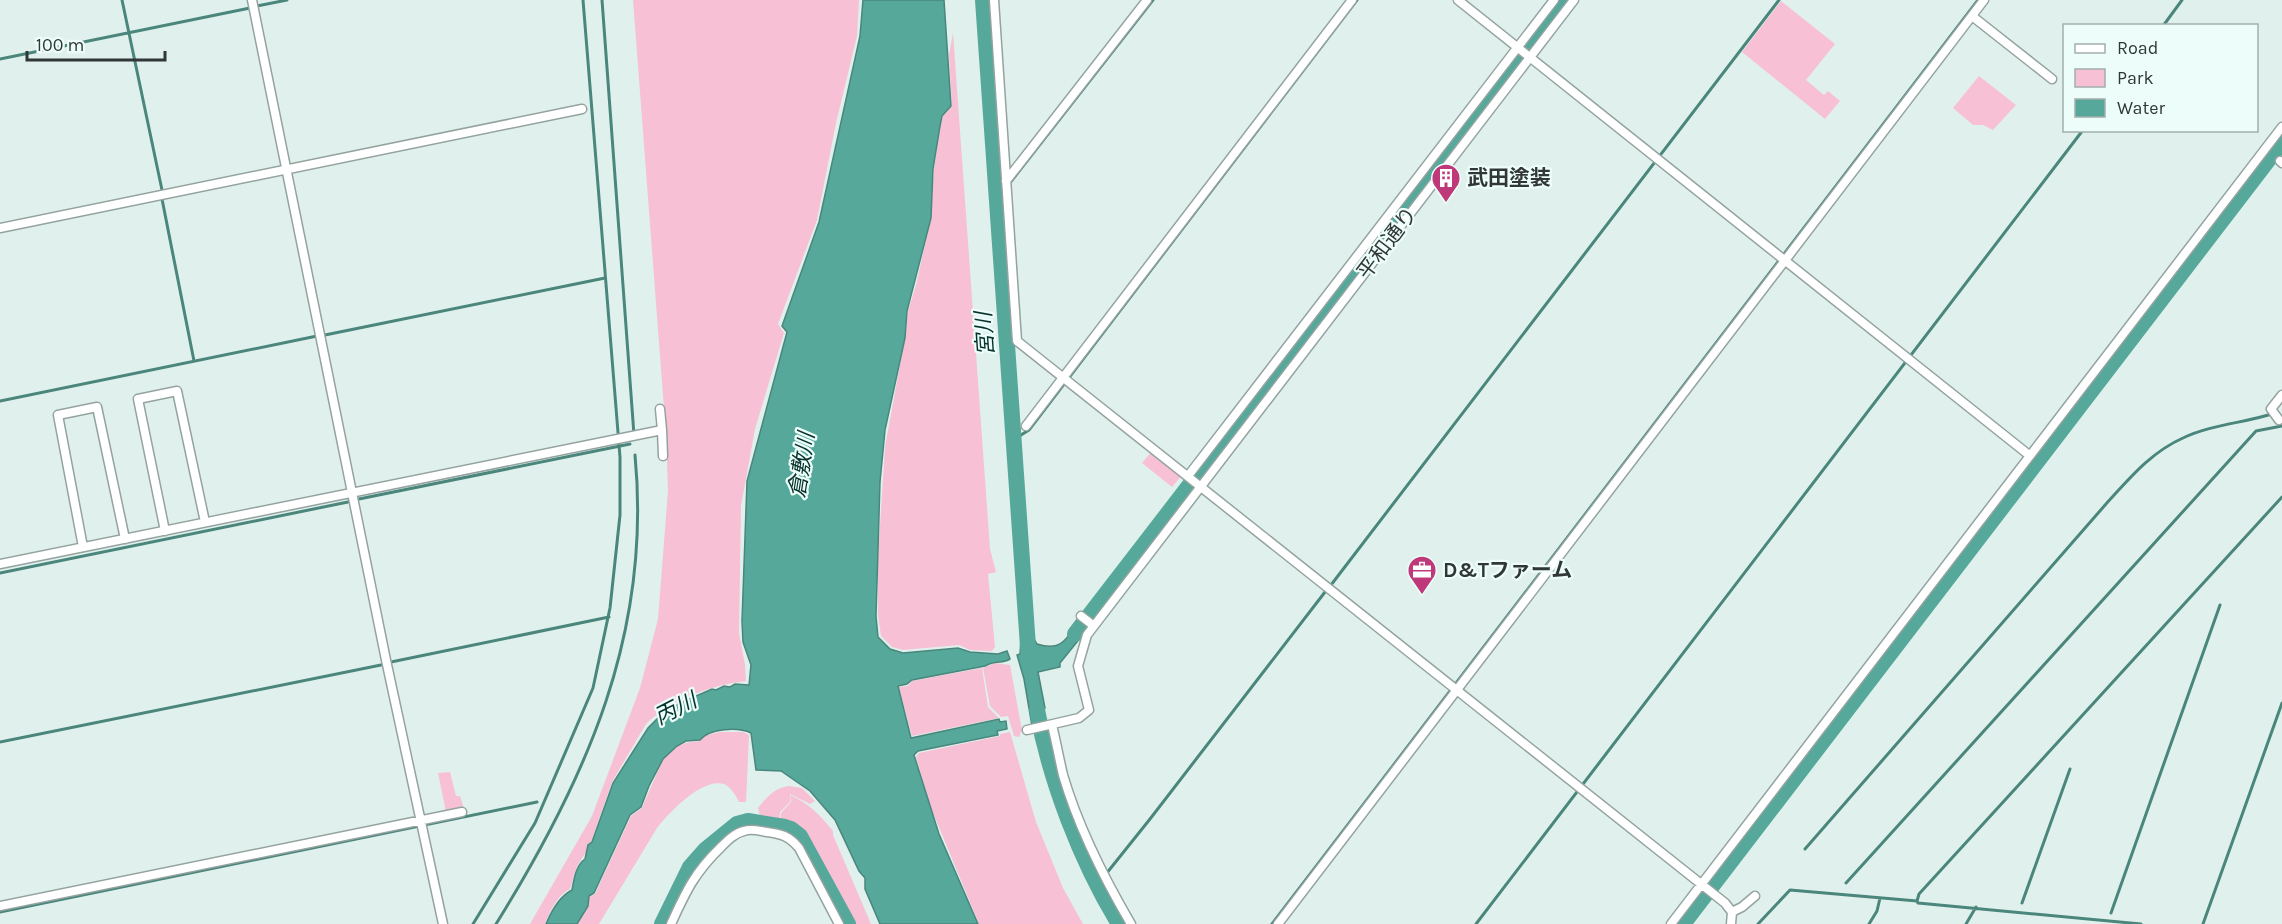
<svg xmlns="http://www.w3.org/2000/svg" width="2282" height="924" font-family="Karla,'Noto Sans JP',sans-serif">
<rect width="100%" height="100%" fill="#e0f1ed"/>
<path fill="#f7c0d4" d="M633,0H859L857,36L836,123L817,220L778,324L784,333L755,429L741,506L739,633L745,665L746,681C711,685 670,700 646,724L612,782L591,842L587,845C587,854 583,856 579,863C574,871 573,881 570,889C557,895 550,912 545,924H530L592,816L640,688L658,619L668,491L666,435Z
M1781,1L1835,44L1806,80L1824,95L1828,91L1840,101L1825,119L1742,52Z
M953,33L990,549L996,572L988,574L995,647L992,651L970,650L959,645L903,650L892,647L881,636L878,615V558L885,447L905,338L908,311L916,285L931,218L934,169L940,127L943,116L952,106L949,55Z
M1979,76L2016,105L1993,130L1983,125H1973L1953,108Z
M1153,450L1183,474L1172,487L1142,463Z
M995,663L1010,665L1021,725L1022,730L1019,737L1014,736L1008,716L1001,717L990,706L983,668Z
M982,668L988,707L999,718L912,736L899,687L908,686L912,681Z
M720,732H743L749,735L746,802H739C736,796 731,787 724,784C701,778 669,813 657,828L599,924H578L588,906L589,897L595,894L631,816L642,808L663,759L678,746L686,743L700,741L704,736Z
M1010,732L1036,822L1063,888L1083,924H979L931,808L916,757L919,753L1000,736V734Z
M450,772L456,796H460L464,809L446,812L438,773Z
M789,786L802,788L815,801L810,804L790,794V802L780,812L779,821L760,816L758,808C767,797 774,788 789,786Z
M790,795C809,803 821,816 833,831V835L871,924H853L810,843C801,831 795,825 780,822L781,813L791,802Z"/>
<path fill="#55a89a" stroke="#4a867c" stroke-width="1.5" d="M863,0H944L951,106L942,116L940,126L933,169L931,218L907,311L905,338L885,430L880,482L876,616L878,637L890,649L903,653L958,648L970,652L998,654L1007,651L1010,659C1002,664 996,660 985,666L912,680L907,684L898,686L911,738L999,719L1000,722L1006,721L1007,729L997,731L998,735L918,751L914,755L939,834L978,924H880L865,889V878L859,871L835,820L810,791L781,771L756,770L751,733C738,727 710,728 700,740L686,741L677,746L663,759L649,786L641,807L630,815L594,893L589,896L588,906L577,924H546C551,912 560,896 572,890C574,879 576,865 585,859L588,845L592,842L613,783L648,728L663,713L672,710L678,704L712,689L716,690L724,686L730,687L735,684L749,685L751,665L743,642L742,621L747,481L787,332L782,326L819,222L860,36Z
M1080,620L1089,627L1060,663V667L1038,672L1045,708L1043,713L1045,723L1032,726L1024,679L1017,655L1020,654L1021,639L1033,637L1037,644C1062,652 1066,639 1080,620Z"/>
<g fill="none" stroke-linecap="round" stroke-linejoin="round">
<path stroke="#4a867c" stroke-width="3" d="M122,0L162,190
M602,0L634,435
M257,6L287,0
M2163,26L2182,0
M0,59L250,8
M1009,184L1153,0
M162,199L194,361
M325,335L605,278
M0,401L317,336
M1013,440L1029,430L1357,0
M359,499L630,444
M0,573L348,502
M1331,585L1779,0
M391,662L609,617
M0,742L381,665
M1805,849L2106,504C2129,479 2151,452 2183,438C2210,425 2243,423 2272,414
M1846,883L2256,431L2282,426
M1098,884L1150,819L1325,592
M1917,901L1919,894L2282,497
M2022,903L2070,769
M0,912L537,802
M2111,913L2220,605
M473,924L535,823L593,688L610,608L620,515V457L583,0
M496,924C587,778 652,632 635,455
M1272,924L1978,0
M1476,924L2083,130
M1758,924L1790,890L1917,901L1918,903L2141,924
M1869,924L1877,911L1880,898
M1966,924L1976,907
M2203,924L2282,703"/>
<path stroke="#55a89a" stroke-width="16" d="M983,0L1029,661
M1075,634L1563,0
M1037,710C1050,781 1081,862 1119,924
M662,924L690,867L705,850L737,824L748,821L785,827L791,829L800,836L848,924
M1683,924L2282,142"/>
<g stroke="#94a3a0" stroke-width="11">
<path id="minor" d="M252,0L386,660L443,924
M994,0L1017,341L1725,903L1732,912L1731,924
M1458,0L2029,455
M1972,16L2052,79
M2280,161L2282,163
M1006,181L1147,0
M0,228L582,109
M2279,420L2271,409L2282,395
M1026,426L1352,0
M662,430L663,456
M1188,476L1554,0
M165,531L138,399L177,391L205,522
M83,547L58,415L97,407L125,539
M0,564L662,430L660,409
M1081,616L1094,626
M1052,725C1056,741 1059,758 1063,775C1078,826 1104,878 1131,924
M1027,730L1079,718L1089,710L1078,666L1087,635L1574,0
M0,906L462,812
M1732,912L1742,907L1755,896
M671,924C686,891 695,872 721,847C728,840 735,833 744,831C751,828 760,831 767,832C782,834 789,836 799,848L839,924
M1278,924L1984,0
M1671,924L2282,127"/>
</g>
<use href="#minor" stroke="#fff" stroke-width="8"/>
</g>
<defs>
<g id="building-pin" transform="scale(1.5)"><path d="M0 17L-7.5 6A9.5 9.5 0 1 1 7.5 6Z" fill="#be387a" stroke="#edfefa"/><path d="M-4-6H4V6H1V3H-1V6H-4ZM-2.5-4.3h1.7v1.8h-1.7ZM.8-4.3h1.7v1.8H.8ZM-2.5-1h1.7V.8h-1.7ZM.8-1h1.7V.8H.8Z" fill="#fff"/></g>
<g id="office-pin" transform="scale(1.5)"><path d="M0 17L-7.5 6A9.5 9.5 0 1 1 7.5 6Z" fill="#be387a" stroke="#edfefa"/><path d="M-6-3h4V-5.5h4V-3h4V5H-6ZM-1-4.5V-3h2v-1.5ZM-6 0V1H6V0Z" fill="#fff"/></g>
</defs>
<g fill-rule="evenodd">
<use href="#building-pin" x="1446" y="178"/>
<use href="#office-pin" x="1422" y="570"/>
</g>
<g text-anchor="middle" stroke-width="4.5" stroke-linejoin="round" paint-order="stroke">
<g font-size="21" font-weight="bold" fill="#313736" stroke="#edfefa" text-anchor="start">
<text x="1467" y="185">武田塗装</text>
<text x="1443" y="577">D&amp;Tファーム</text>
</g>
<g font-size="21" fill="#313736" stroke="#edfefa">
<text transform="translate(1387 243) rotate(-53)" y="7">平和通り</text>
</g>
<g font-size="22" font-style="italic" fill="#08322c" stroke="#edfefa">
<text transform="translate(984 334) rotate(-94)" y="8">宮川</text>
<text transform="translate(801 465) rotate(-81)" y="8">倉敷川</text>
<text transform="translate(675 708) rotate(-27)" y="8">丙川</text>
</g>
</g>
<rect x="2063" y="24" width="195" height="108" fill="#edfefa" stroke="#a2aeac" stroke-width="1.5"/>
<rect x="2075" y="44" width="30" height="9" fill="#ffffff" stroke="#a2aeac" stroke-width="1.5"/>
<text x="2117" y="54" font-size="18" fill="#313736">Road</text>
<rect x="2075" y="69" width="30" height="18" fill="#f7c0d4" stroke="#a2aeac" stroke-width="1.5"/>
<text x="2117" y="84" font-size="18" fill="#313736">Park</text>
<rect x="2075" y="99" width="30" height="18" fill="#55a89a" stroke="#a2aeac" stroke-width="1.5"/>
<text x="2117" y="114" font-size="18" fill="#313736">Water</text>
<path d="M27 51v9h138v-9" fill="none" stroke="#313736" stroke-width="3"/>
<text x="36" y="51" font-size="18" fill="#313736" stroke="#edfefa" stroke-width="4.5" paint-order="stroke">100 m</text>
</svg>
